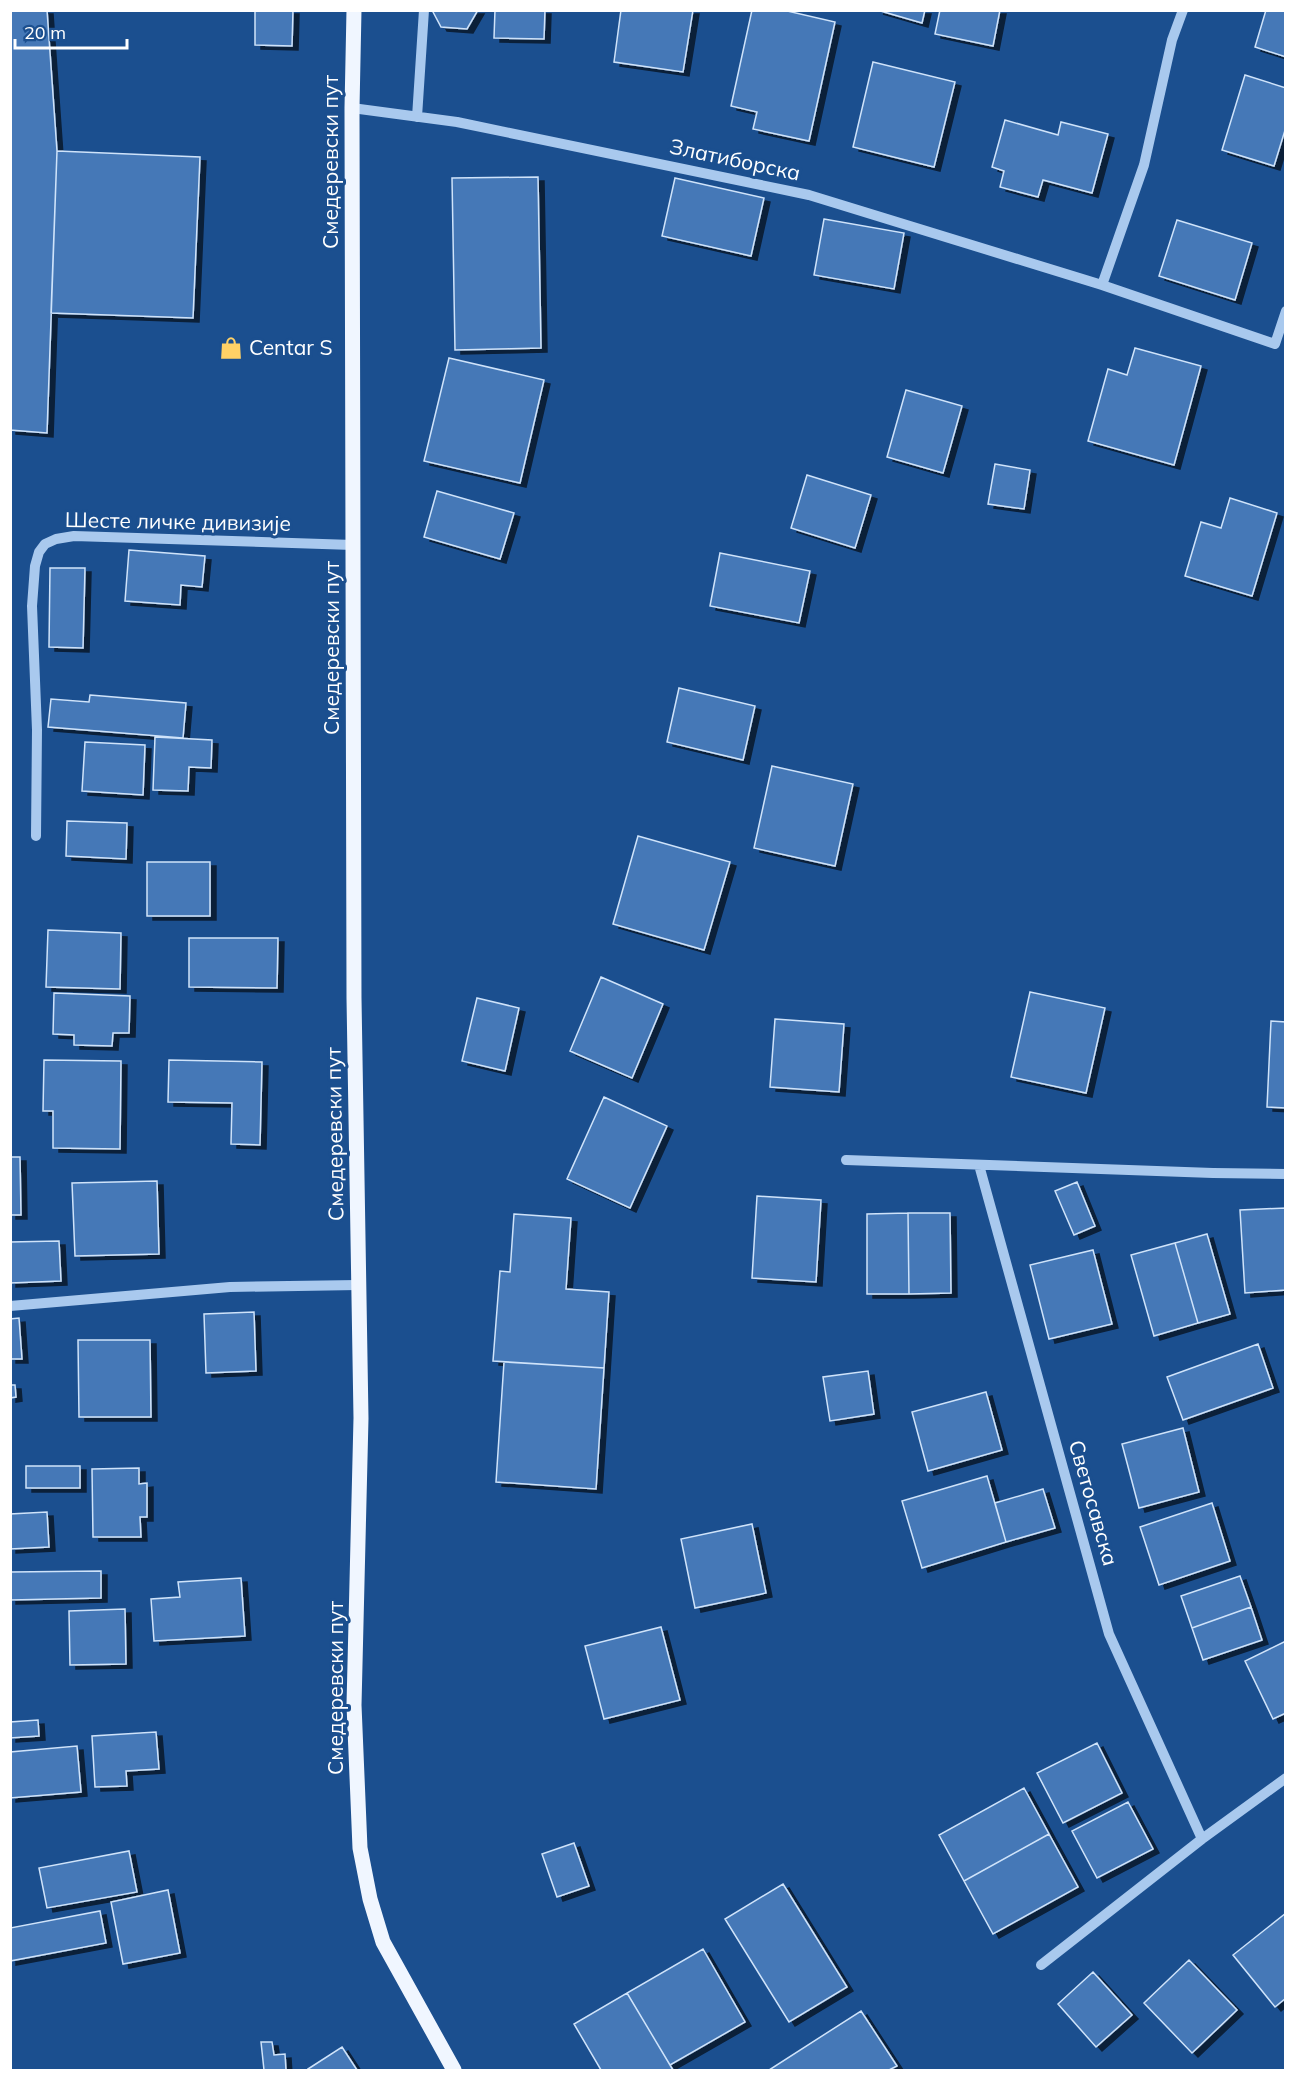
<svg xmlns="http://www.w3.org/2000/svg" width="1296" height="2081" font-family="Mulish,sans-serif">
<defs>
<filter id="shadow"><feDropShadow dx="6" dy="4" stdDeviation="0" flood-color="#0009"/></filter>
</defs>
<rect width="100%" height="100%" fill="#1b4f8f"/>
<path fill="#4478b7" stroke="#cfe3fa" stroke-width="1.5" filter="url(#shadow)" d="M10,10H47L57,151L47,433L10,430Z
M255,10H293L292,46L255,45Z
M432,10H478L467,29L441,27Z
M495,10H545L544,39L494,38Z
M621,10H693L683,72L614,62Z
M752,10H783L835,22L809,141L753,129L757,112L731,106Z
M877,10H925L922,23Z
M940,10H1000L993,46L935,34Z
M1266,10H1286V57L1255,47Z
M873,62L955,82L934,167L853,147Z
M1245,75L1286,88V127L1274,166L1222,150Z
M1005,120L1058,135L1061,122L1108,134L1092,193L1043,180L1038,197L1000,187L1004,171L992,167Z
M57,151L200,157L193,318L51,313Z
M538,177L541,348L455,350L452,178Z
M675,178L764,198L751,256L662,236Z
M824,219L904,233L894,289L814,275Z
M1177,220L1252,243L1235,300L1159,276Z
M1135,348L1201,366L1174,465L1088,441L1108,369L1127,375Z
M449,358L544,380L520,483L424,461Z
M906,390L962,406L943,473L887,457Z
M995,464L1030,470L1024,509L988,504Z
M807,475L871,495L855,548L791,528Z
M437,491L514,513L500,559L424,537Z
M1230,498L1277,513L1252,596L1185,576L1201,522L1221,528Z
M129,550L205,556L202,587L181,585L180,605L125,601Z
M720,553L810,571L799,623L710,606Z
M50,568H85L83,648L49,647Z
M679,688L755,706L743,760L667,742Z
M90,695L186,703L183,738L48,727L51,699L89,702Z
M155,737L212,740L211,768L189,767L188,791L153,790Z
M85,742L145,745L143,795L82,791Z
M772,766L853,784L835,866L754,848Z
M67,821L127,823L126,859L66,856Z
M638,836L730,862L704,950L613,924Z
M147,862H210V916H147Z
M48,930L121,933L120,989L46,987Z
M189,938H278L277,988L189,987Z
M601,977L663,1004L632,1078L570,1051Z
M1030,992L1105,1008L1086,1093L1011,1077Z
M54,993L130,996L129,1033H113L112,1046L74,1045V1035L53,1034Z
M477,998L519,1008L505,1071L462,1061Z
M775,1019L844,1024L839,1092L770,1087Z
M1271,1021L1286,1022V1108L1267,1107Z
M44,1060L121,1061L120,1149L53,1148V1111H43Z
M169,1060L262,1062L260,1145L231,1144L232,1103L168,1102Z
M604,1097L667,1126L630,1208L567,1179Z
M10,1157H20L21,1215H10Z
M157,1181L159,1254L75,1256L72,1183Z
M1077,1182L1095,1226L1074,1235L1055,1191Z
M757,1196L821,1200L816,1282L752,1278Z
M1286,1208V1290L1245,1293L1240,1210Z
M908,1213L909,1294H867V1214Z
M908,1213H950L951,1293L909,1294Z
M514,1214L571,1218L566,1289L609,1292L604,1368L493,1361L500,1271L510,1272Z
M1207,1234L1230,1314L1198,1323L1175,1243Z
M59,1241L61,1281L10,1283V1242Z
M1175,1243L1198,1323L1154,1336L1131,1255Z
M1093,1250L1112,1324L1049,1339L1030,1265Z
M254,1312L256,1371L206,1373L204,1314Z
M19,1318L22,1359H10V1319Z
M78,1340H150L151,1417H79Z
M1258,1344L1273,1388L1183,1420L1167,1377Z
M504,1362L604,1368L596,1489L496,1482Z
M868,1371L874,1414L830,1421L823,1377Z
M10,1385H15L16,1397L10,1398Z
M986,1392L1002,1450L928,1471L912,1412Z
M1183,1428L1199,1492L1139,1508L1122,1444Z
M26,1466H80V1488H26Z
M139,1468V1484L147,1483V1517H140L141,1537H93L92,1469Z
M987,1476L1006,1542L922,1568L902,1501Z
M1043,1489L1055,1528L1006,1542L995,1503Z
M1212,1503L1230,1561L1159,1585L1140,1527Z
M47,1512L49,1547L10,1549V1514Z
M752,1524L766,1593L695,1608L681,1539Z
M101,1571V1598L10,1600V1572Z
M1240,1576L1251,1607L1192,1628L1181,1596Z
M241,1578L245,1636L154,1641L151,1599L180,1597L178,1582Z
M1251,1607L1262,1640L1203,1660L1192,1628Z
M125,1609L126,1664L70,1665L69,1611Z
M661,1627L680,1700L604,1719L585,1646Z
M1286,1641V1713L1273,1719L1245,1661Z
M38,1720L39,1736L10,1738V1722Z
M156,1732L159,1769L126,1771L127,1786L95,1787L92,1736Z
M1097,1743L1122,1793L1063,1823L1037,1773Z
M77,1746L81,1792L10,1798V1752Z
M1024,1788L1049,1834L964,1881L939,1835Z
M1128,1802L1153,1849L1097,1878L1072,1831Z
M1049,1834L1078,1887L993,1934L964,1881Z
M574,1843L589,1886L557,1897L542,1854Z
M129,1851L137,1892L47,1908L39,1868Z
M783,1884L847,1987L789,2022L725,1919Z
M168,1890L180,1953L123,1964L111,1902Z
M100,1911L106,1943L10,1961V1928Z
M1286,1913V1998L1275,2007L1233,1955Z
M703,1949L745,2022L670,2065L627,1993Z
M1189,1960L1237,2010L1192,2053L1144,2003Z
M1093,1972L1132,2015L1096,2047L1058,2004Z
M627,1993L670,2065L673,2070H601L574,2024Z
M861,2011L897,2066L889,2070H769Z
M261,2042H272L274,2055L285,2054L286,2070H264Z
M342,2047L357,2070H309L308,2069Z"/>
<g fill="none" stroke-linecap="round" stroke-linejoin="round">
<path stroke="#a9c9ee" stroke-width="10" d="M352,108L457,122L809,195L1102,285L1275,344L1286,311
M417,117L424,10
M1102,285L1144,165L1172,40L1183,10
M36,836L37,730L32,606L35,566L39,552L45,544L56,539L74,536L353,545
M846,1160L1213,1173L1286,1174
M979,1165L1109,1634L1202,1839
M10,1306L230,1287L358,1285
M1041,1965L1202,1839L1286,1778"/>
<path stroke="#f0f6ff" stroke-width="15" d="M354,10L352,108L354,998L361,1418L354,1705L360,1848L370,1899L383,1942L454,2070"/>
</g>
<defs>
<g id="shop-bare" transform="scale(1.8)"><path d="M-5-2.5h2.3a2.7 3.5 0 0 1 5.4 0H5L5.5 6h-11ZM-1.5-2.5h3a1.5 2.3 0 0 0-3 0Z" fill="#ffd166" stroke="#1b4f8f" stroke-width="2.5" paint-order="stroke"/></g>
</defs>
<g fill-rule="evenodd">
<use href="#shop-bare" x="231" y="348"/>
</g>
<g text-anchor="middle" stroke-width="6" stroke-linejoin="round" paint-order="stroke">
<g font-size="21" fill="#fff" stroke="#1b4f8f">
<text transform="translate(735 160) rotate(12)" y="7">Златиборска</text>
<text transform="translate(331 162) rotate(-90)" y="7">Смедеревски пут</text>
<text transform="translate(178 522) rotate(1)" y="7">Шесте личке дивизије</text>
<text transform="translate(332 648) rotate(-90)" y="7">Смедеревски пут</text>
<text transform="translate(335 1134) rotate(-91)" y="7">Смедеревски пут</text>
<text transform="translate(1093 1503) rotate(74)" y="7">Светосавска</text>
<text transform="translate(336 1688) rotate(-90)" y="7">Смедеревски пут</text>
</g>
<g font-size="21" fill="#fff" stroke="#1b4f8f" text-anchor="start">
<text x="249" y="355">Centar S</text>
</g>
</g>
<rect width="1296" height="2081" fill="none" stroke="#ffffff" stroke-width="24"/>
<path d="M15 39v9h112v-9" fill="none" stroke="#ffffff" stroke-width="3"/>
<text x="24" y="39" font-size="18" fill="#ffffff" stroke="#1b4f8f" stroke-width="4.5" paint-order="stroke">20 m</text>
</svg>
